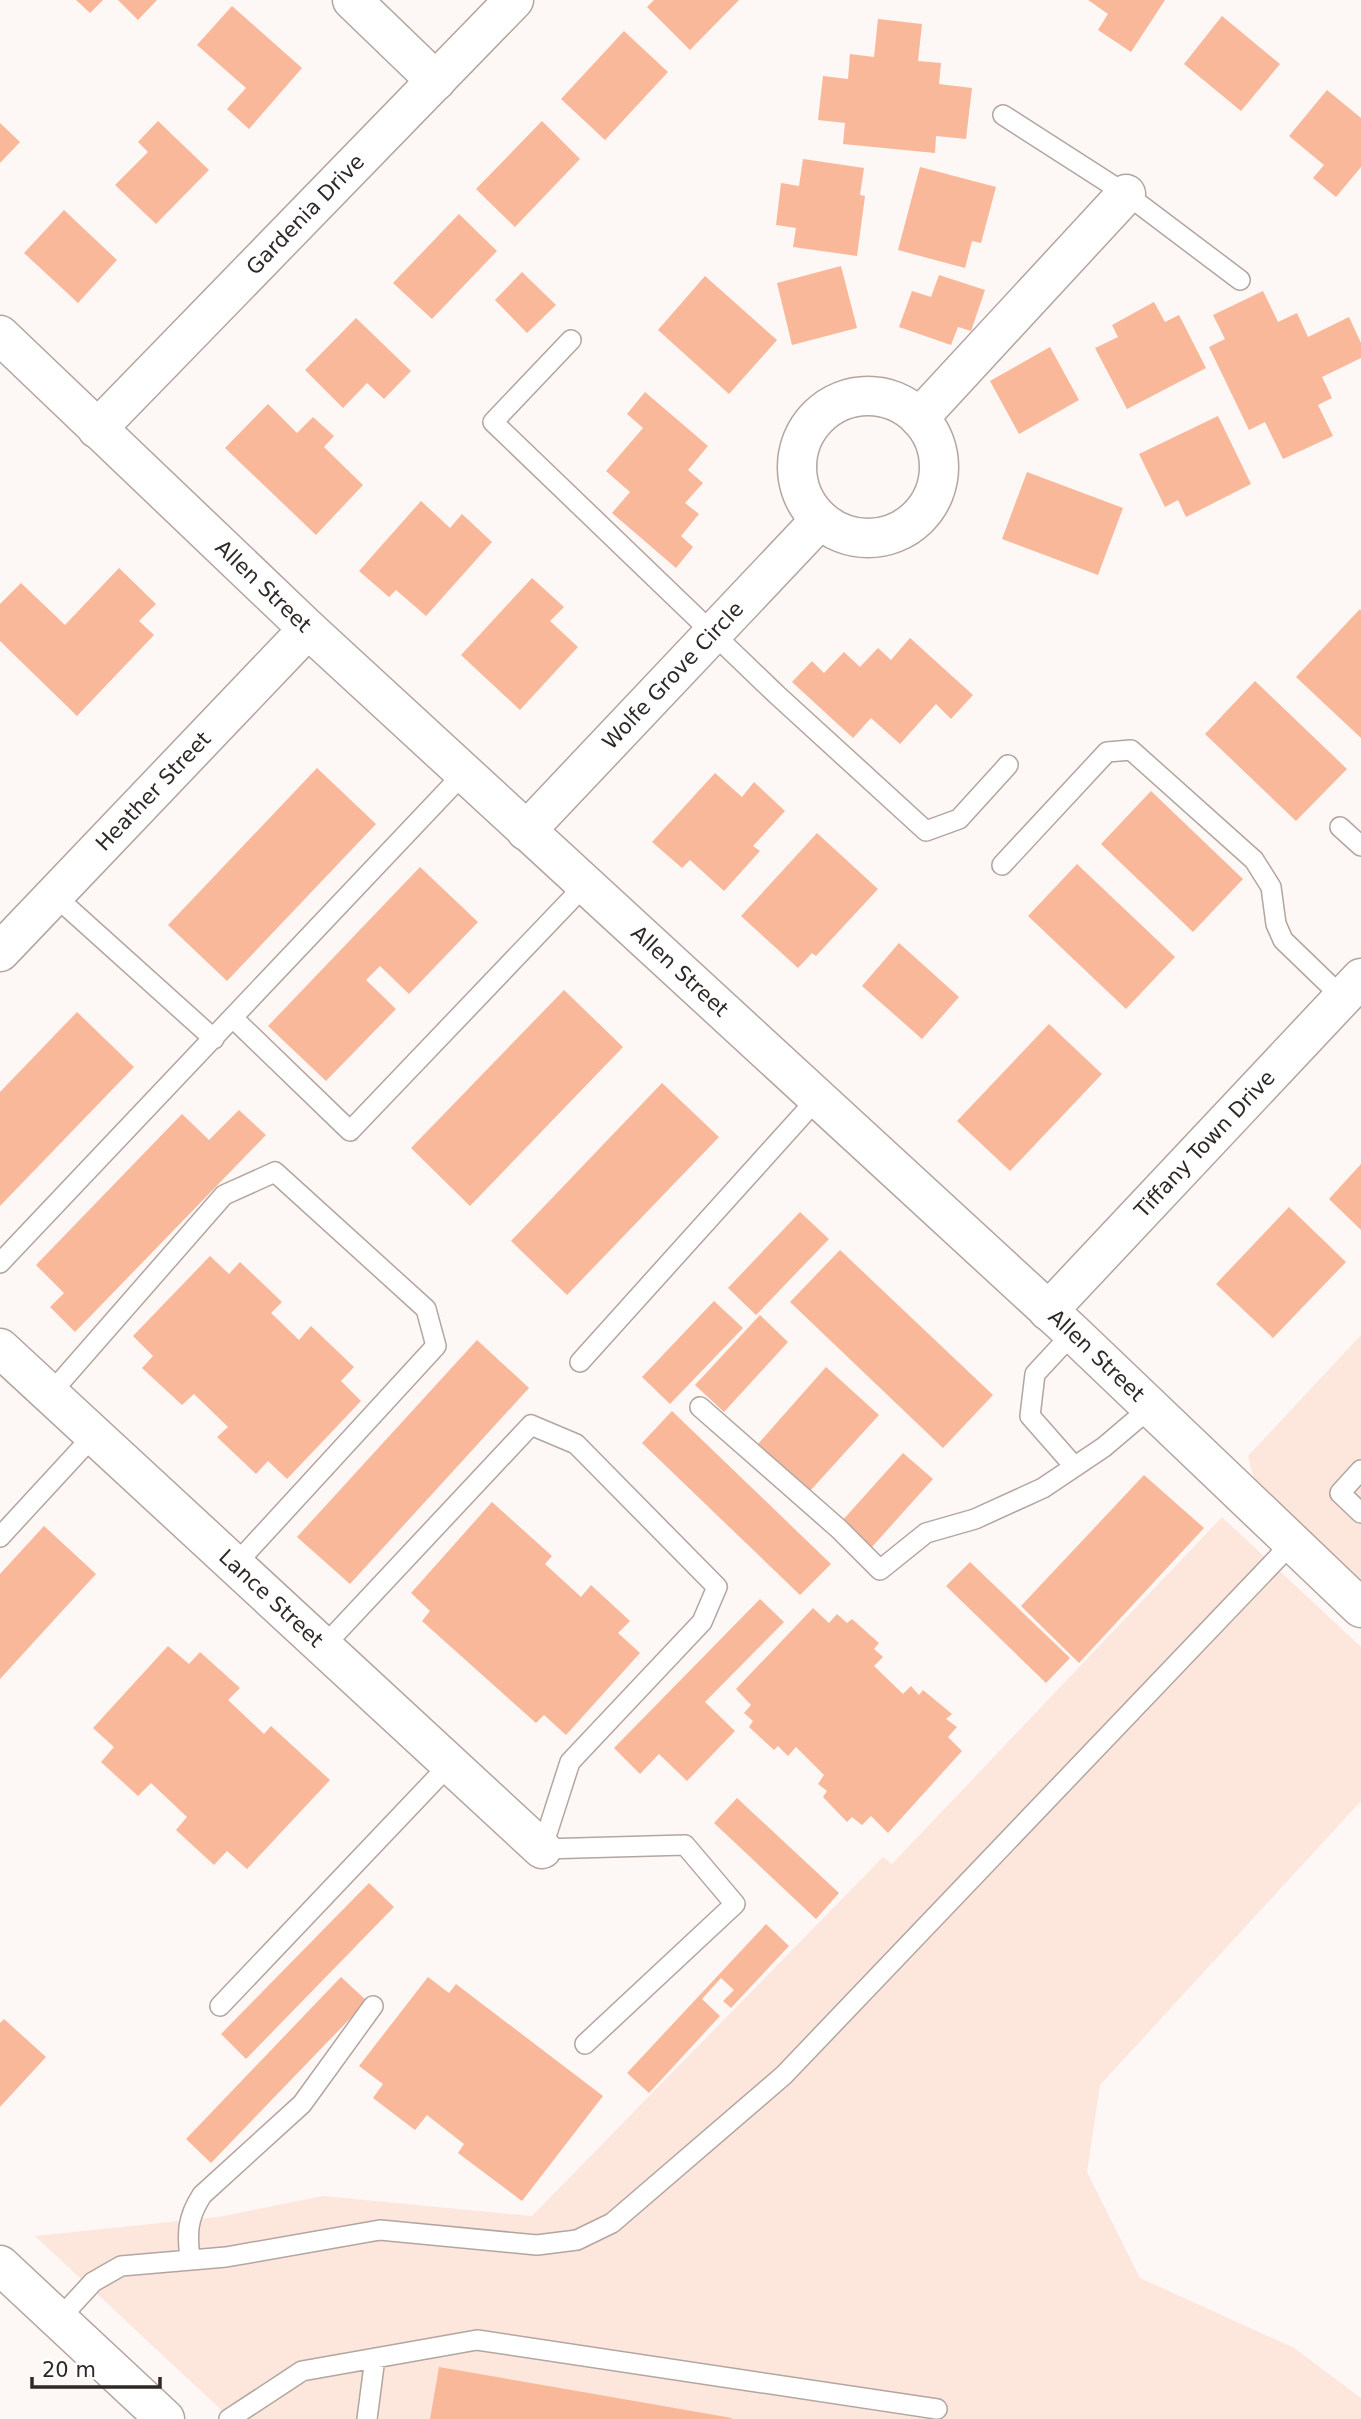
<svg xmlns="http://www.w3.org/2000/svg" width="1361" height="2419" font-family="'DejaVu Sans',sans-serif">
<rect width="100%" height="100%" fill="#fdf7f5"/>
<path fill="#fde7dd" d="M1361,1335V1580L1255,1483L1248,1456Z
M1222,1517L1361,1647V1801L1100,2085L1087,2172L1140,2278L1294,2348L1361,2398V2419H231L35,2236L218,2217L323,2196L532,2216L883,1857L892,1864Z"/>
<path fill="#fab89a" d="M76,0H103L90,13Z
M118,0H157L138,20Z
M654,0H739L690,50L647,7Z
M1088,0H1165L1131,52L1098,30L1108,14Z
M232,6L302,68L249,129L227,109L246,88L197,45Z
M1222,16L1280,64L1241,111L1184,64Z
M878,19L922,24L918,61L941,63L939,84L972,88L966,139L936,136L935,153L843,144L845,123L818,120L823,76L848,79L850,54L874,57Z
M624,31L668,72L605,140L561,99Z
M1327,90L1361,118V167L1336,197L1313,178L1324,165L1289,136Z
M158,121L209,170L156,224L115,185L148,152L138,142Z
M542,121L580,159L515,227L476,189Z
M0,123L20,142L0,163Z
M803,159L864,168L860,195L865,196L857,256L793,247L796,228L776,225L781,183L799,186Z
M920,167L996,187L981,243L972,241L965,268L898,250Z
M64,210L117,260L78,303L24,253Z
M459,214L497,251L432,319L393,283Z
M841,266L857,328L792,345L777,283Z
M522,272L556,305L527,333L495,300Z
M939,275L985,290L971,331L958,327L951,345L899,327L912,291L931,297Z
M705,276L777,340L729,394L658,330Z
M1263,291L1278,322L1297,313L1308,337L1349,317L1361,343V358L1322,377L1332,398L1318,405L1333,436L1283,459L1265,422L1249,430L1209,347L1225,339L1213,315Z
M1154,302L1165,322L1179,315L1206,368L1127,409L1095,348L1118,337L1112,325Z
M356,318L411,371L384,399L367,383L343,408L305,370Z
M1050,347L1079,400L1019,434L990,381Z
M645,392L708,446L688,470L703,483L685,503L699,514L681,536L693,547L676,568L612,513L630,492L606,471L643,428L627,414Z
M268,404L297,433L313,417L334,436L324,447L363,485L316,535L225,448Z
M1218,416L1251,484L1186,517L1178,500L1165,507L1139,454Z
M1027,472L1123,508L1098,575L1002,539Z
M421,501L450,528L462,514L492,542L426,616L396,590L389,597L359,571Z
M119,568L156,604L139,621L154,635L77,716L0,641V604L21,583L65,625Z
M532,578L564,607L550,621L578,647L520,710L461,655Z
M1360,609L1361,611V738L1296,677Z
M910,638L973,695L951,719L936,704L900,744L871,718L853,738L792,682L812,661L824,673L844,652L860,667L878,648L891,660Z
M1255,681L1347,769L1296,821L1205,734Z
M317,768L376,824L227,981L168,925Z
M715,773L742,797L754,782L785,811L753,846L760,851L724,891L690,860L682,868L652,842Z
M1151,791L1243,879L1193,932L1101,844Z
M817,833L878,889L816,956L812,953L798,968L741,916Z
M1077,864L1175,957L1126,1009L1028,916Z
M420,867L478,922L409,994L380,966L366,980L396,1009L326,1081L268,1026Z
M899,943L959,997L922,1039L862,986Z
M564,990L623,1047L470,1206L411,1148Z
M77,1012L134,1067L0,1206V1092Z
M1049,1024L1102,1074L1010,1171L957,1121Z
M662,1083L719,1137L567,1295L511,1241Z
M239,1110L266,1135L75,1332L50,1307L64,1293L36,1265L182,1114L209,1140Z
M1361,1164V1230L1329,1199Z
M1289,1207L1346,1262L1273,1338L1216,1284Z
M800,1212L829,1239L756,1315L728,1288Z
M840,1250L993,1395L943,1448L790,1302Z
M210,1256L229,1274L240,1262L282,1302L271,1313L299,1340L311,1326L354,1367L341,1381L361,1401L287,1479L268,1461L256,1474L217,1437L228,1427L194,1394L182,1405L142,1368L153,1356L133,1336Z
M714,1301L743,1328L670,1404L642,1377Z
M760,1315L788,1342L724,1412L695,1385Z
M477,1340L529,1388L350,1584L297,1537Z
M826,1367L879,1415L810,1491L758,1444Z
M672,1411L831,1564L800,1595L642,1443Z
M903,1453L933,1479L872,1547L842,1521Z
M1144,1475L1204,1528L1079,1663L1021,1606Z
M492,1502L552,1556L545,1564L581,1597L591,1585L630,1621L618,1633L640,1653L566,1735L544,1715L536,1723L422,1621L430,1611L411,1593Z
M44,1526L96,1574L0,1679V1574Z
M970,1562L1070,1658L1046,1683L946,1586Z
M760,1599L784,1622L705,1702L735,1731L687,1781L659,1754L640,1774L614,1748Z
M813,1608L829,1623L837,1614L847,1623L852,1619L879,1643L874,1649L883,1657L874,1666L903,1694L911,1686L919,1695L923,1690L952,1714L946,1719L957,1727L948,1737L962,1751L888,1833L871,1816L862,1825L852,1817L847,1822L823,1797L827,1791L818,1784L824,1775L796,1747L788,1756L778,1746L774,1750L749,1727L753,1721L744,1713L751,1705L736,1689Z
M168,1646L189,1664L200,1652L240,1688L228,1700L264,1734L271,1726L330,1780L247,1869L227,1851L214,1865L176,1830L187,1817L151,1783L138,1796L101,1762L114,1747L93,1728Z
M737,1798L839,1893L816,1919L714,1823Z
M369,1883L394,1907L246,2059L221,2034Z
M766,1924L789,1946L731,2008L723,2001L734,1990L721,1978L702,1999L720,2016L649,2093L627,2073Z
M341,1977L367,2001L211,2163L186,2139Z
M428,1977L449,1993L456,1984L603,2096L522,2201L458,2153L464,2144L427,2115L415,2130L373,2098L383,2084L359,2066Z
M4,2019L46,2057L0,2107V2023Z
M439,2367L732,2418L731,2419H430Z"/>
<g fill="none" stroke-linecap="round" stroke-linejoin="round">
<g stroke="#b3a59f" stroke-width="22">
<path id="service" d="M1003,115L1126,194L1240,280
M571,340L493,422L776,694L926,831L959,819L1008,765
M1340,827L1361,846
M1002,865L1107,752L1131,750L1254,860L1271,887L1276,924L1283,940L1342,997
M54,895L214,1039
M233,1018L350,1131L585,885
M0,1263L464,773
M1073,1333L1035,1374L1030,1416L1074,1466
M580,1362L816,1100
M50,1394L224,1195L275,1172L426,1309L436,1346L235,1565
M700,1407L839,1529L880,1570L926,1533L975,1519L1043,1488L1104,1447L1151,1407
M1361,1470L1340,1493L1361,1513
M0,1537L94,1435
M323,1647L531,1425L576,1444L717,1587L702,1622L570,1762L542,1849L685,1845L735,1904L585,2044
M220,2006L450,1764
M190,2260C187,2233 187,2218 202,2195L302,2104L373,2006
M58,2320L93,2282L121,2266L226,2257L380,2230L537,2245L577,2240L612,2223L784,2075L1292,1543
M229,2419L302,2371L477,2340L937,2409
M367,2419L375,2358"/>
</g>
<g stroke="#b3a59f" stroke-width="41">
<g id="minor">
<path d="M352,0L436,81"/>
<path id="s1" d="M0,335L308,629L1073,1333L1361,1608"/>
<circle cx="868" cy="467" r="71"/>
<path d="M919,418L1126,194"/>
<path id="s2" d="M97,429L514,0"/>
<path id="s3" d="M526,831L820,520"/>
<path id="s4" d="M0,952L308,629"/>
<path id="s5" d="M1048,1311L1361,978"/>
<path id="s6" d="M0,1348L542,1849"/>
</g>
</g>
<g stroke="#b3a59f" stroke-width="41">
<path id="tertiary" d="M0,2265L165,2419"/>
</g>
<use href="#service" stroke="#fff" stroke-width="19"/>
<use href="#minor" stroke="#fff" stroke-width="38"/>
<use href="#tertiary" stroke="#fff" stroke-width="38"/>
</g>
<g text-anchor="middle" stroke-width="7" stroke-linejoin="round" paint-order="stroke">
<g font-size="21" fill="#2e2926" stroke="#fff">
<text dy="7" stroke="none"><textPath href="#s2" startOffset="299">Gardenia Drive</textPath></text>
<text dy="7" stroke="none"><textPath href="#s1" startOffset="364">Allen Street</textPath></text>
<text dy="7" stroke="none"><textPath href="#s3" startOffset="214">Wolfe Grove Circle</textPath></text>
<text dy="7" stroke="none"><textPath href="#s4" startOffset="222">Heather Street</textPath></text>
<text dy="7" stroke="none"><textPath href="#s1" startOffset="931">Allen Street</textPath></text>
<text dy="7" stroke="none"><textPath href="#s5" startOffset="229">Tiffany Town Drive</textPath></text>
<text dy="7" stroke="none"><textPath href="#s1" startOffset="1498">Allen Street</textPath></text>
<text dy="7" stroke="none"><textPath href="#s6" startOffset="369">Lance Street</textPath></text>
</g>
</g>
<path d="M32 2377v10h128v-10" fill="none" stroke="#2e2926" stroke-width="3.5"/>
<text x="42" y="2377" font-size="21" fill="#2e2926" stroke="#ffffff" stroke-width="5" paint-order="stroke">20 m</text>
</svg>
